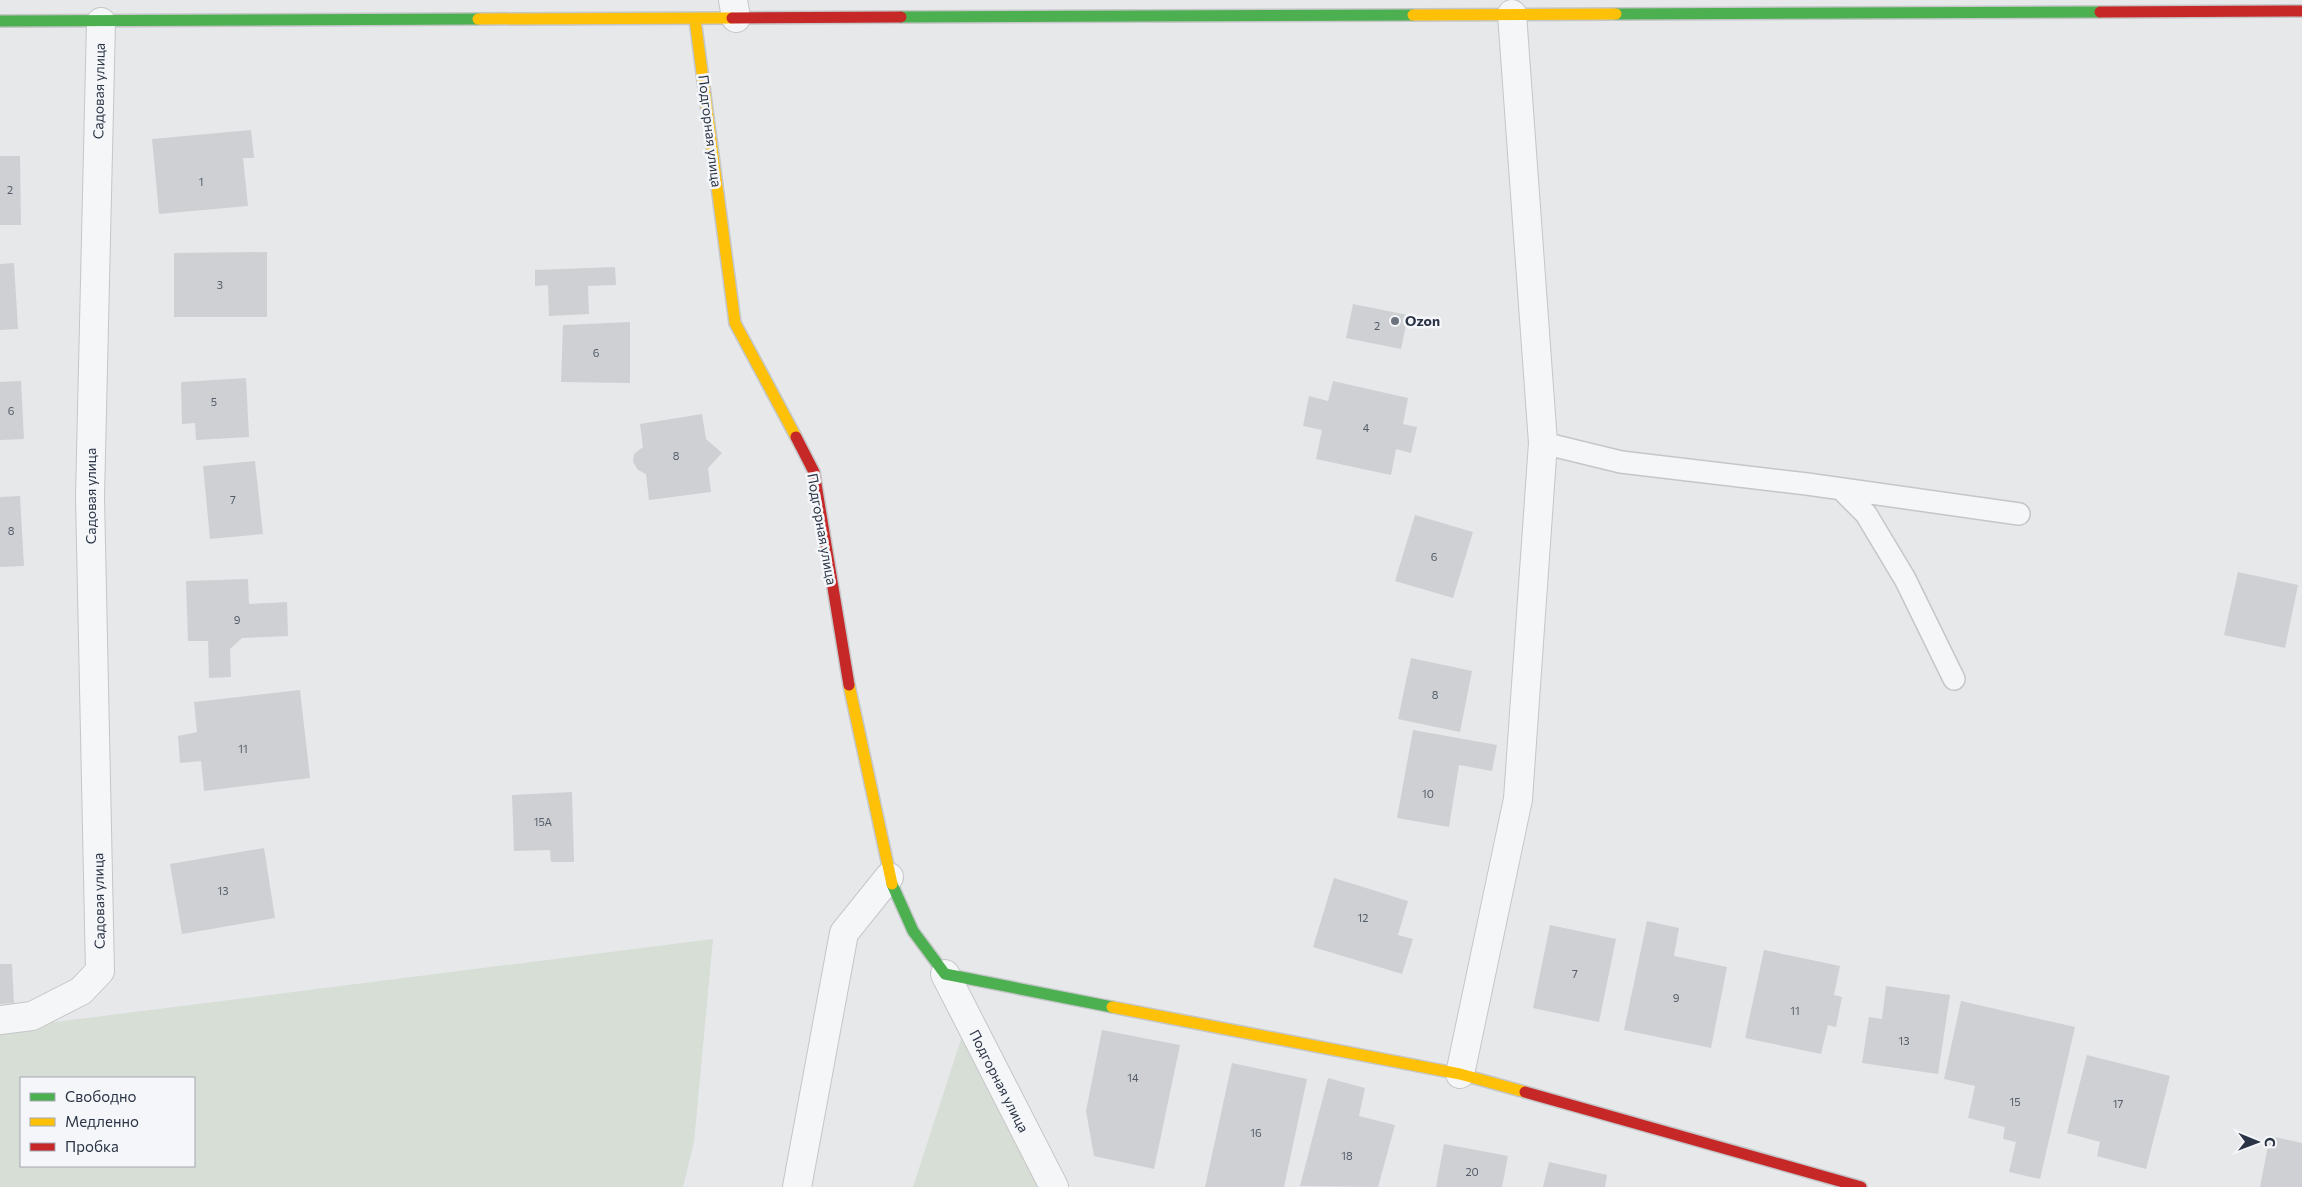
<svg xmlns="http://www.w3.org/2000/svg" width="2302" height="1187" font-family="Commissioner,sans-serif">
<rect width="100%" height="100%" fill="#e6e8ea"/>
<path fill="#d6ded6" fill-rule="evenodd" d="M713,939L694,1142L683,1187H0V1029ZM21,1078H194V1166H21Z
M965,1027L1048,1187H913Z"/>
<path fill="#ced0d3" d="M251,130L254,158H243L248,206L159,214L152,139Z
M0,156H20L21,225H0Z
M267,252V317H174V253Z
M14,263L18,329L0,330V264Z
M615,267L616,285L588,286L589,314L549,316L548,285L535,286V270Z
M1353,304L1408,315L1401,349L1346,338Z
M630,322V383L561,382L563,325Z
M246,378L249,437L196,440L195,423L182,424L181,382Z
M21,381L24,439L0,440V382Z
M1333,381L1408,398L1403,424L1417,427L1411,453L1396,449L1391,475L1316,459L1322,430L1303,426L1309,396L1328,401Z
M702,414L706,439L722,453L708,468L711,492L649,500L646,474L638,470L633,462L634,454L643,447L640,424Z
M255,461L263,534L210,539L203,466Z
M20,496L24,566L0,567V497Z
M1415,515L1473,532L1453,598L1395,581Z
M2238,572L2298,585L2285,648L2224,635Z
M248,579L249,604L287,602L288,636L242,638L230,649L231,677L209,678L208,641H188L186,581Z
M1411,658L1472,671L1460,732L1398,719Z
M300,690L310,778L204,791L201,761L180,763L178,736L197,732L194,702Z
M1413,730L1497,745L1492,771L1459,765L1449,827L1397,818Z
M572,792L574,862H551L550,850L514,851L512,795Z
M264,848L275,918L182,934L170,864Z
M1334,878L1408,901L1398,935L1413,939L1402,974L1313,947Z
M1647,921L1679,928L1674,956L1727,967L1711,1048L1624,1030Z
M1550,925L1616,939L1599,1022L1533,1008Z
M1764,950L1840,966L1834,995L1842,997L1836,1027L1828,1025L1821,1054L1745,1038Z
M0,964H12L14,1003L0,1004Z
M1886,986L1950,995L1938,1074L1862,1063L1869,1017L1882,1019Z
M1961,1001L2075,1027L2040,1179L2009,1172L2016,1142L2003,1139L2005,1127L1968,1118L1975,1086L1944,1079Z
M1102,1030L1180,1045L1154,1169L1094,1156L1086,1111Z
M2087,1055L2170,1076L2146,1169L2097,1156L2100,1142L2067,1133Z
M1232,1063L1307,1079L1284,1187H1205Z
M1328,1078L1365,1088L1359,1116L1395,1125L1378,1187L1300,1186Z
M2270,1136L2302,1143V1187H2260Z
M1444,1144L1508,1156L1502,1187H1436Z
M1549,1162L1607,1175L1605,1187H1543Z"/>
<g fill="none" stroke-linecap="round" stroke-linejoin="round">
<g stroke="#c4c6c8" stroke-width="24">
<path id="lane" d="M1543,443L1621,462L1807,484L2019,514
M1841,489L1866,514L1905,579L1954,679"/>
</g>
<g stroke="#c4c6c8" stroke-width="30">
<path id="street" d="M733,0L736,18
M945,974L1054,1187
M0,1020L32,1016L81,991L100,971L90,497L101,22
M1460,1074L1518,799L1543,443L1512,14
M797,1187L844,933L889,877"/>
</g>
<g stroke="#c4c6c8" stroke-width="14">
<path id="fast" d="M1616,14L2100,12
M901,17L1413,15
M0,21L478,19
M892,884L913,931L945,974L1112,1007"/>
</g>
<g stroke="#c4c6c8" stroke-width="14">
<path id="slow" d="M1413,15L1616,14
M478,19L732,18
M695,19L735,323L796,437
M849,685L892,884
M1112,1007L1460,1074L1525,1092"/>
</g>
<g stroke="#c4c6c8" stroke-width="14">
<path id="jam" d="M2100,12L2302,11
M732,18L901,17
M796,437L814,472L849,685
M1525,1092L1861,1187"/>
</g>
<use href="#lane" stroke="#f5f6f7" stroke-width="21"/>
<use href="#street" stroke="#f5f6f7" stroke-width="28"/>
<use href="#fast" stroke="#4caf50" stroke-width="11"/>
<use href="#slow" stroke="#ffc107" stroke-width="11"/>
<use href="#jam" stroke="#c62828" stroke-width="11"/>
</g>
<circle fill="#6c737f" stroke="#f4f6f9" stroke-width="2" cx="1395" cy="321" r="5"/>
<g text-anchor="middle" stroke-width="5" stroke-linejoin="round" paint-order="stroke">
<g font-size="11" fill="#545c69">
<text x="201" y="186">1</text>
<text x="10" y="194">2</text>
<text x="220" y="289">3</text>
<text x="1377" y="330">2</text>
<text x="596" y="357">6</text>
<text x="214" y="406">5</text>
<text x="11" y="415">6</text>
<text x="1366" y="432">4</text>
<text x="676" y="460">8</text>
<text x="233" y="504">7</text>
<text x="11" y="535">8</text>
<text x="1434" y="561">6</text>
<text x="237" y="624">9</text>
<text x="1435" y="699">8</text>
<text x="243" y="753">11</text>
<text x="1428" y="798">10</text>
<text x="543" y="826">15A</text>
<text x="223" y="895">13</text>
<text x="1363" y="922">12</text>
<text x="1575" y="978">7</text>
<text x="1676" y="1002">9</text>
<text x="1795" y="1015">11</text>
<text x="1904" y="1045">13</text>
<text x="1133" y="1082">14</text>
<text x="2015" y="1106">15</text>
<text x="2118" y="1108">17</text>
<text x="1256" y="1137">16</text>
<text x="1347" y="1160">18</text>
<text x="1472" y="1176">20</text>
</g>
<g font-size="14" fill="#2b3445" stroke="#f4f6f9">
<text transform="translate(99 91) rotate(-89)" y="5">Садовая улица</text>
<text transform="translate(710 131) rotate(83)" y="5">Подгорная улица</text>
<text transform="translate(91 496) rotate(-90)" y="5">Садовая улица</text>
<text transform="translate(822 529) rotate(80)" y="5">Подгорная улица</text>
<text transform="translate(99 901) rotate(-91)" y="5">Садовая улица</text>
<text transform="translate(999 1081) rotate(63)" y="5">Подгорная улица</text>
</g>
<g font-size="14" font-weight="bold" fill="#2b3445" stroke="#f4f6f9" text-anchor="start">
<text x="1405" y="326">Ozon</text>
</g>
</g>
<rect x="20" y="1077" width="175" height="90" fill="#f4f6f9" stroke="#a4a8b1"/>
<rect x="30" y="1093" width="25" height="8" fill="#4caf50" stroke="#a4a8b1"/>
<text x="65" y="1102" font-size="15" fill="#2b3445">Свободно</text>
<rect x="30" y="1118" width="25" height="8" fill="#ffc107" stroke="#a4a8b1"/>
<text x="65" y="1127" font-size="15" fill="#2b3445">Медленно</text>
<rect x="30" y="1143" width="25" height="8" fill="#c62828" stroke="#a4a8b1"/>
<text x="65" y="1152" font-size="15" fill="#2b3445">Пробка</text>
<g transform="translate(2257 1142) rotate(91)" stroke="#f4f6f9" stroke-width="4" paint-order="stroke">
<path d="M0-4L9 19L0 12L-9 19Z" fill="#2b3445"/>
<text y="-8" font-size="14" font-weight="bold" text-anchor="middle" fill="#2b3445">С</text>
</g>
</svg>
